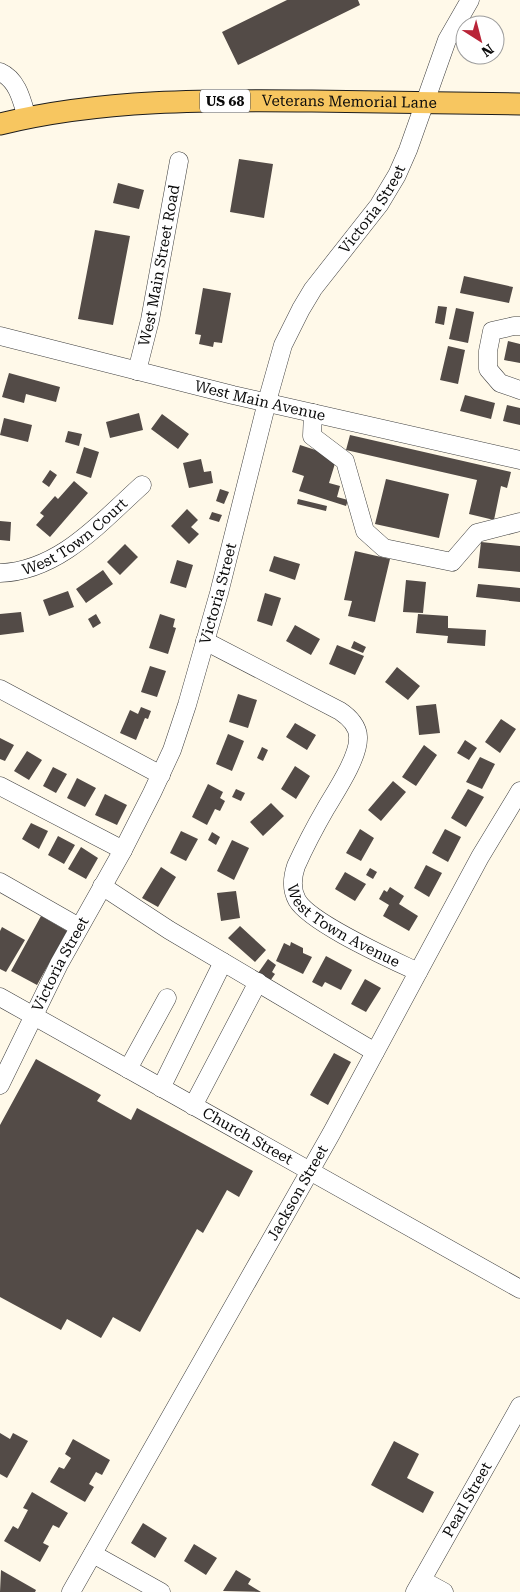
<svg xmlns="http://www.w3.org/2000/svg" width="520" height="1592" font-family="'Roboto Serif',serif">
<rect width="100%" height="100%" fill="#fff9e9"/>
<path fill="#534b47" d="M287,0H358L360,5L238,65L222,32Z
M239,159L273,164L264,218L230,212Z
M118,183L144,190L139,209L113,203Z
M95,230L130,236L113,325L78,319Z
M464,276L513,287L509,303L460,293Z
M203,288L231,293L222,343L214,342L213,347L199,344L201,335L195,334Z
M438,306L447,307L444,325L435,323Z
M456,308L474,312L468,343L449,339Z
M508,341L520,344V363L504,360Z
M448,346L465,350L458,384L440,380Z
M9,373L60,387L56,402L26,394L24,403L2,397Z
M465,395L495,403L491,419L460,411Z
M507,405L520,408V425L503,421Z
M139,413L143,430L110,438L106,422Z
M162,414L189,434L178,449L151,429Z
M4,418L32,425L28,442L0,435Z
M68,431L82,434L79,446L65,442Z
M350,435L511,472L507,488L501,486L494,520L469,514L477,480L346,450Z
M300,445L337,457L329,483L340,486L337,497L348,500L346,506L299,491L304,476L292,472Z
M84,447L99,452L91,478L76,473Z
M201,459L204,472L211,471L213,483L189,488L183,463Z
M50,470L57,475L49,487L42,482Z
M386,479L449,494L439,538L375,524Z
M74,481L88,493L50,537L36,525L44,516L40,513L55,496L58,499Z
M220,489L229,492L224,504L216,501Z
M298,499L327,506L326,511L297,504Z
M187,509L198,520L191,527L199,534L189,544L171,526Z
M212,512L222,515L219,522L209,519Z
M0,521L11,522L10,541L0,540Z
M481,542L520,546V572L478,568Z
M125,544L138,557L120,575L107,562Z
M355,551L390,559L375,622L348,616L352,601L344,600Z
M274,556L300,564L295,580L269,571Z
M177,560L193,565L186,588L170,583Z
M103,570L113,584L86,603L76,589Z
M406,580L426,582L423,613L403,612Z
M478,584L520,588V602L476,597Z
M68,591L74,607L49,616L43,600Z
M265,593L281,598L272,626L257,621Z
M21,612L24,632L0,635V614Z
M96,614L101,623L93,628L88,619Z
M160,614L175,619L173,627L176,628L168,654L149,648Z
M418,614L448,616V628L486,630L485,646L447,643L448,636L416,633Z
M295,625L320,639L311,655L286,641Z
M354,641L366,647L363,653L351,648Z
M337,645L364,656L355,675L329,664Z
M150,666L166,671L157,697L141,692Z
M397,667L420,686L408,700L385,682Z
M238,694L257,700L248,728L229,722Z
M436,704L440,733L419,735L416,706Z
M141,707L151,711L148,719L145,718L136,740L120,733L130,710L138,714Z
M501,719L516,729L500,753L485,742Z
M295,723L316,735L307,750L286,737Z
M228,734L244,741L232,771L216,764Z
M0,738L14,745L5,761L0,759Z
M465,740L477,748L469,760L457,753Z
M424,745L437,755L416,786L402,777Z
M262,747L268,750L263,761L257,758Z
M27,751L42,760L29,780L14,771Z
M480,757L495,764L482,789L466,782Z
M295,766L310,776L296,799L281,789Z
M53,767L67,774L56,793L43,786Z
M77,778L96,788L85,807L67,798Z
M393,781L406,792L381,821L368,810Z
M208,784L223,792L220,798L225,801L220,811L215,809L207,825L192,817Z
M236,789L245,793L241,801L232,797Z
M468,789L484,797L466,827L451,818Z
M105,794L127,805L117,825L95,815Z
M271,803L284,816L263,836L250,822Z
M31,823L48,831L39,849L22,839Z
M360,829L374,838L361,861L346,853Z
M445,829L461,837L448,862L432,853Z
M181,831L198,839L186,861L170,853Z
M212,832L220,837L216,845L208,840Z
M58,836L75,845L64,864L48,855Z
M232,840L249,848L234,880L217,871Z
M81,847L98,858L86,879L68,869Z
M426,865L442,873L429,897L414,888Z
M161,867L176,877L158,907L142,898Z
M370,868L377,872L373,879L366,875Z
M345,872L366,884L355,901L335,889Z
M390,887L404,896L399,904L418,916L409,931L383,916L389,905L379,899L384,890L387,892Z
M236,891L240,918L221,921L217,893Z
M41,916L67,931L37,985L11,971Z
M240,926L266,950L255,962L228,938Z
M2,927L25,940L6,972L0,969V931Z
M291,942L303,948V953L312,957L303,974L276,961L284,943L290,946Z
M326,956L352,970L341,990L325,982L322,987L312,982Z
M268,959L276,965L272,972L275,974L268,984L256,976Z
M365,979L381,988L366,1012L351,1004Z
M334,1053L351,1062L328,1105L310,1095Z
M36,1059L101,1095L97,1101L131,1120L137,1108L253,1171L239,1197L227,1190L203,1233L197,1229L140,1332L113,1317L101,1338L67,1319L61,1330L0,1297V1125Z
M0,1433L10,1439L13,1433L28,1441L7,1478L0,1474Z
M73,1439L110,1460L102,1475L96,1472L89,1484L94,1487L85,1502L50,1482L59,1467L64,1469L71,1458L65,1454Z
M394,1441L419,1454L407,1478L434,1492L423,1513L371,1485Z
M32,1492L68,1513L59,1528L53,1525L43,1543L49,1546L40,1562L4,1541L13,1526L18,1529L28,1510L23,1508Z
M143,1523L167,1538L155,1558L131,1543Z
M194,1544L217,1558L206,1575L184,1561Z
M1,1570L36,1590L35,1592H0Z
M236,1570L251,1579L248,1584L261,1592L223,1591Z"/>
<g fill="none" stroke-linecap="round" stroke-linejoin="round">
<g stroke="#3e3e3e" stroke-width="19">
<g id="minor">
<path d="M0,72C18,80 22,101 27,118"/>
<path d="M520,326H514L492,331L488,351V369L500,383L520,390"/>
<path id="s1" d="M0,336L233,395L520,460"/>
<path id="s2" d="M137,371L150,320L179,161"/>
<path d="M313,413L312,436L345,461L365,531L384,548L452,562L477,533L520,522"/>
<path id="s3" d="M0,573C59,571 101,522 142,485"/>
<path id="s4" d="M205,641L340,711C349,717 359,727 358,739C358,758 336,791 326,808C315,827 305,846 296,866C292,878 291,889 297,900C310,923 391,959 418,972"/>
<path d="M0,689L161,775"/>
<path d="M0,786L123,850"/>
<path d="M0,882L79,927"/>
<path d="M102,886L169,930L375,1052"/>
<path id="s5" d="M0,997L520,1289"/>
<path d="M128,1069L167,998"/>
<path id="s6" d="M0,1085L59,964L123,850L152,793L172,750L187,705L219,593L268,398L283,345L301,309L313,289L379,205L397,175L408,150L447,40L470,0"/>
<path d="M161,1088L223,962"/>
<path d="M193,1106L258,982"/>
<path d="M93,1554L161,1592"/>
<path d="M422,1580L444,1592"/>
<path id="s7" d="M71,1592L331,1134L480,857L520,791"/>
<path id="s8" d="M415,1592L520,1406"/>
</g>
</g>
<g stroke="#1c1c1c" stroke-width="23">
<g id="major">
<path id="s9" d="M0,124C102,99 207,100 312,101C381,102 451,103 520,104"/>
</g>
</g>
<use href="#minor" stroke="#fff" stroke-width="18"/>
<use href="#major" stroke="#f7c660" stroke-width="21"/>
</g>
<g text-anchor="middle" stroke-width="5" stroke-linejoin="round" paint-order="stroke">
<rect fill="#fff" stroke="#545454" stroke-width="1" x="200" y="89.5" width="50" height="23" rx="4"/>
<g font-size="14" font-weight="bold" fill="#0b0b0b">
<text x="225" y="106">US 68</text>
</g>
<g font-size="15" fill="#0b0b0b" stroke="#fff">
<text dy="5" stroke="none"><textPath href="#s9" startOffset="351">Veterans Memorial Lane</textPath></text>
<text dy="5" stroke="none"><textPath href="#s6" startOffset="960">Victoria Street</textPath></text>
<text dy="5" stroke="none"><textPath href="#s2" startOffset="108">West Main Street Road</textPath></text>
<text dy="5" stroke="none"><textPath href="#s1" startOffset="268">West Main Avenue</textPath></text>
<text dy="5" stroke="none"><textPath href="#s3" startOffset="85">West Town Court</textPath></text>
<text dy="5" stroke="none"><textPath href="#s6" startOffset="540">Victoria Street</textPath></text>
<text dy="5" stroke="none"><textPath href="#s4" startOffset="416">West Town Avenue</textPath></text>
<text dy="5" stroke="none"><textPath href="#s6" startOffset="135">Victoria Street</textPath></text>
<text dy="5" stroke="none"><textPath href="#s5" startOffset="284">Church Street</textPath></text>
<text dy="5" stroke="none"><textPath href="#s7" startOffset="459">Jackson Street</textPath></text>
<text dy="5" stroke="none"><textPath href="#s8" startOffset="106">Pearl Street</textPath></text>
</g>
</g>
<g transform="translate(480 40) rotate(144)"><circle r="24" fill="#ffffff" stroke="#9d9d9d"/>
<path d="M0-4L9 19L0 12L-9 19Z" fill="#b92538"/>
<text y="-8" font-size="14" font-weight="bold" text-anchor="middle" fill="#0b0b0b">N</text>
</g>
</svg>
